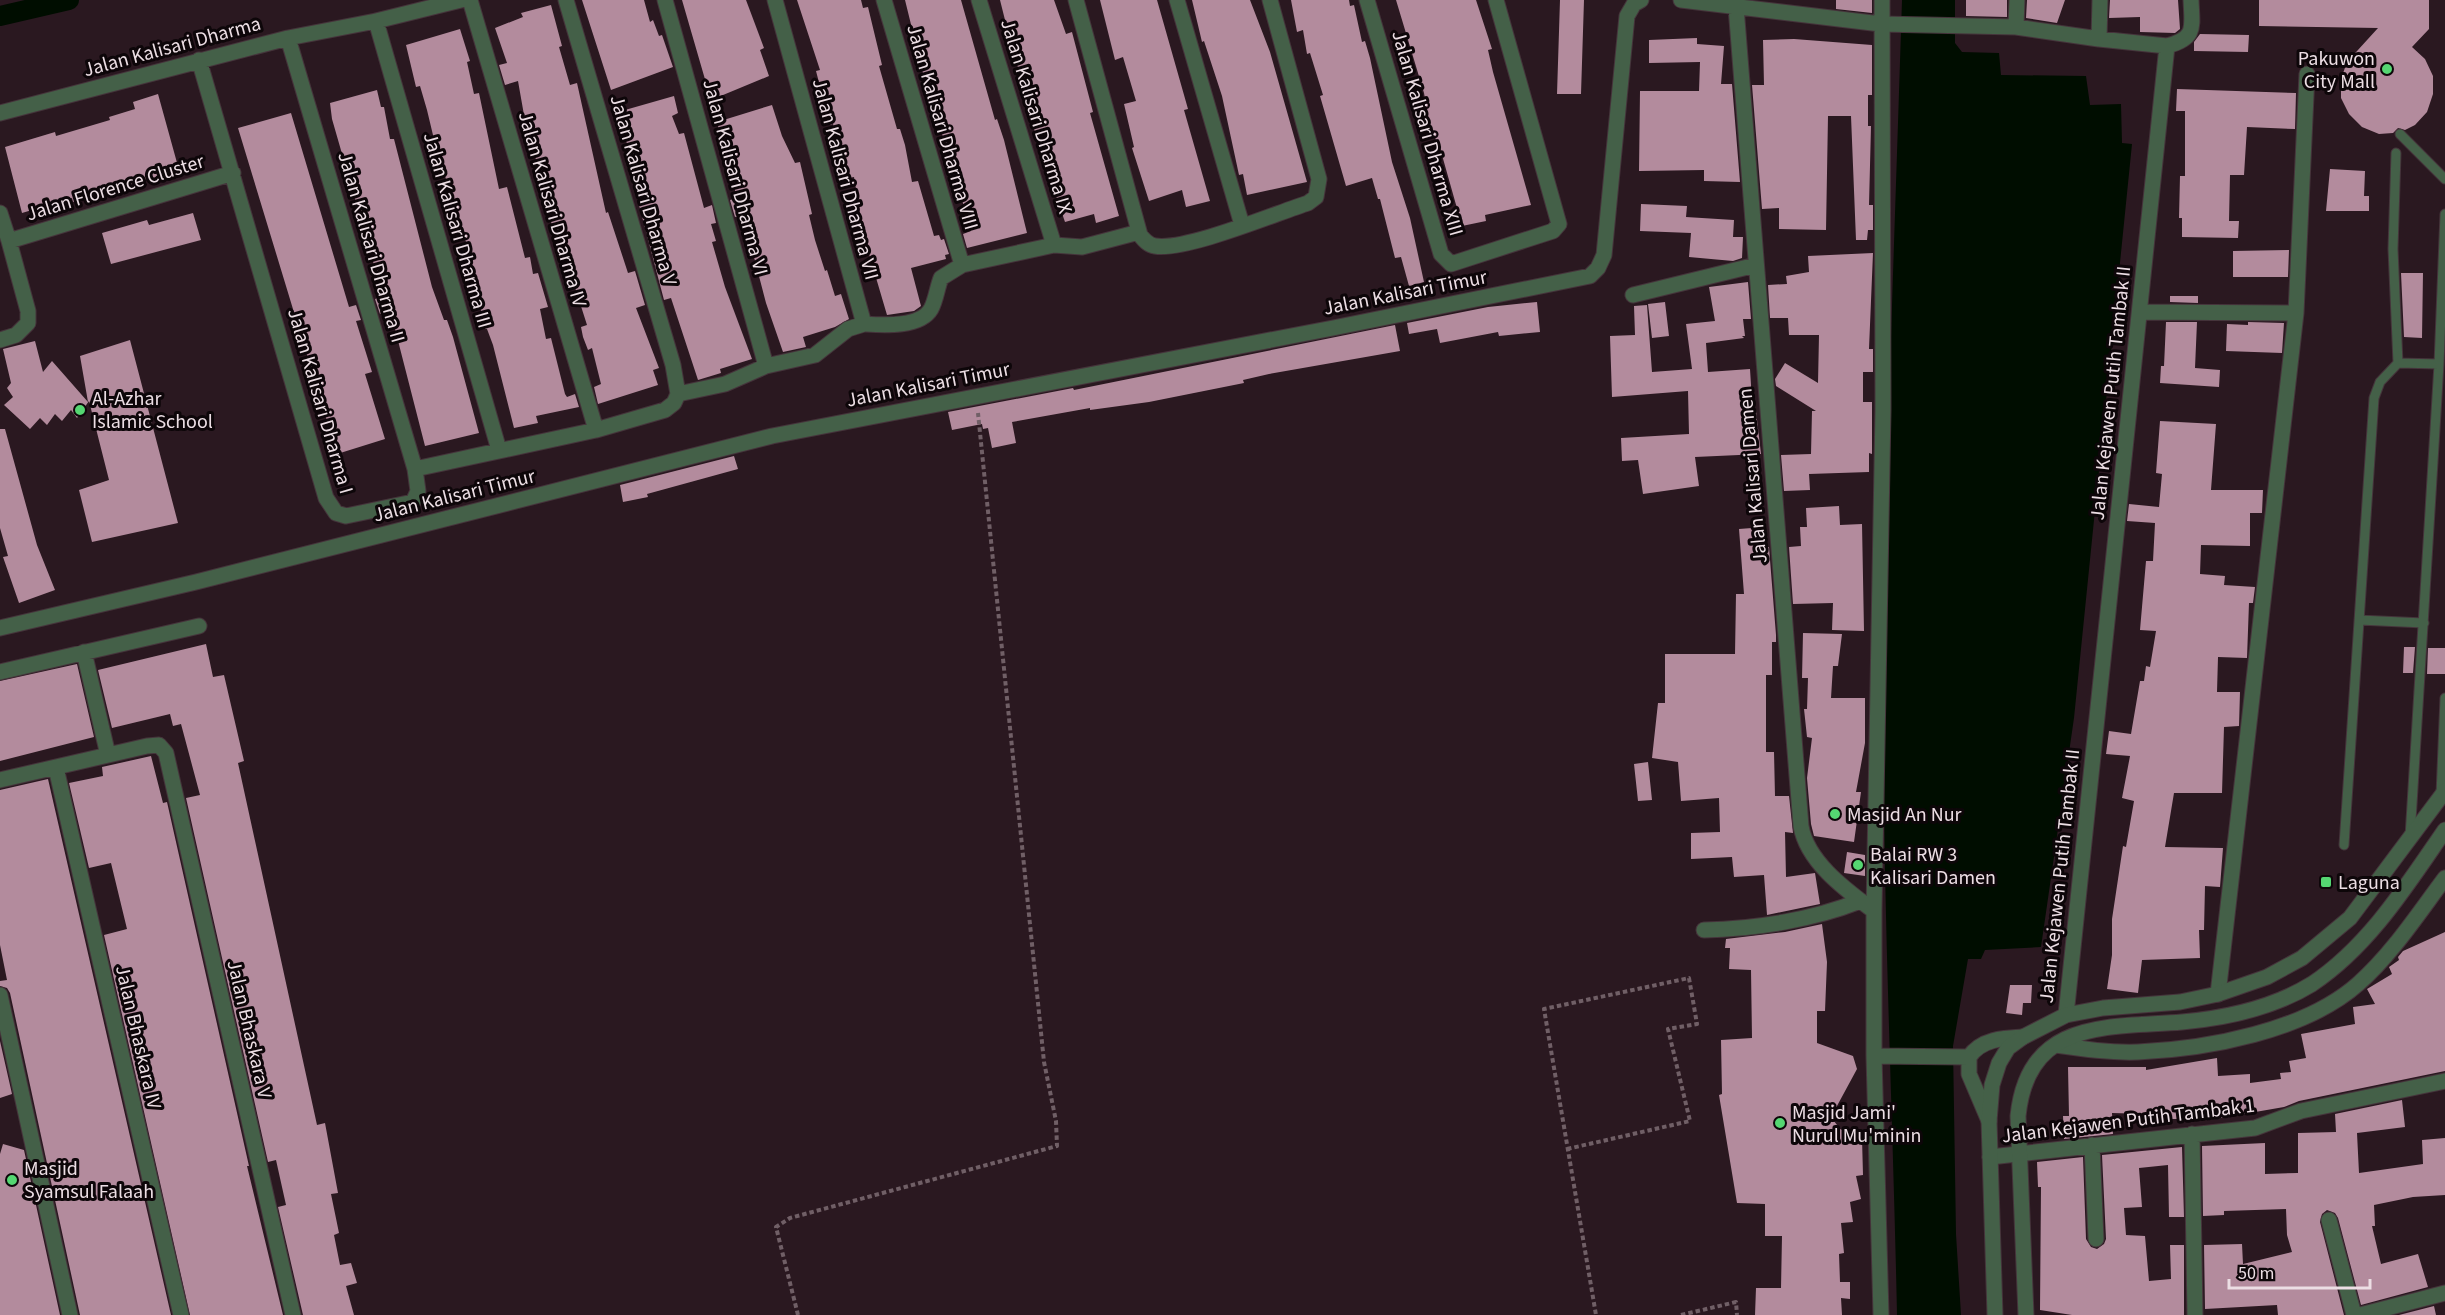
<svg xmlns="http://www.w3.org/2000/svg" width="2445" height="1315" font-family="'Source Sans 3',sans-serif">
<rect width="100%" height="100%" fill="#2a1820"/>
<path fill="#000d00" d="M1902,0H1955V43L1962,52L1999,53L2001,75L2086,76L2090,105L2121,104L2122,143L2132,144L2074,718L2041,947L1985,950L1981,959H1968L1953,1046L1956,1234L1961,1315H1897C1894,1167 1888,1020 1885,872C1880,582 1893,290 1902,0Z"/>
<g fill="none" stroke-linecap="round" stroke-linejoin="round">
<path stroke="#000d00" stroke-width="20" d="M0,16L69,0"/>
</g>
<path fill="#b38b9d" d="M582,0H644L650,22L653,20L659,36L662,35L673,67L611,90Z
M682,0H746L764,48L760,50L769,76L711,100Z
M797,0H861L863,8L868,7L882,65L879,66L897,129H900L905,145L912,182L918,181L934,236L939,235L941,240L944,239L949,254L945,255L946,259L911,268L921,306L914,311L887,315L864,237L854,177L848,178L833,124L830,125L816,71L820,70Z
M905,0H961L995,120L997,119L1004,140L1027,233L967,248L963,234L971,231L958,186L953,187L948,172L946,156L948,155L935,109L932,110Z
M1000,0H1054L1066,34L1072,32L1093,112L1090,113L1119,216L1096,223L1094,214L1065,222L1054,190L1051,191L1030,114H1033L1013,52Z
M1100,0H1157L1188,109L1184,110L1210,201L1186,207L1182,190L1149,201L1132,148L1134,147L1124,104L1136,101L1123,57L1115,60Z
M1192,0H1250L1270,52L1307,182L1247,195L1243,174L1239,175L1222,96L1204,41L1202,42Z
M1291,0H1349L1350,6L1354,5L1362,42L1365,41L1370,58L1392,162L1410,218L1424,282L1409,286L1401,257L1395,258L1380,199H1378L1372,178L1346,186L1320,96L1323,95L1310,53L1307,54L1303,30L1297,32Z
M1396,0H1476L1492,49L1488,50L1493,72L1531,205L1485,215L1486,221L1462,226L1440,148H1438L1432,126L1430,127L1424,93Z
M1560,0H1584L1581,94H1557Z
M1836,0H1872V13L1836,9Z
M1966,0H2007V17L1966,16Z
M2027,0H2065L2057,23L2026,18Z
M2110,0H2178L2180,29L2175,33L2140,32V17L2109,18Z
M2259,0H2429V29L2412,47L2425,59L2433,76V94L2427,112L2415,125L2405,130L2398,128L2393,133L2379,134L2362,127L2349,114L2341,98V79L2347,62L2378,28L2259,26Z
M551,5L562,46L559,47L570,85L577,83L606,213L608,212L628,273L635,271L645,305L636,308L659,368L653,370L658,385L598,404L594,387L601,384L592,348L588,350L583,337L581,327L587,325L572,278L564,240L558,242L549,216L538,168L533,148L530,149L518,81L505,85L499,65L507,63L495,28L523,17L521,13Z
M460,29L470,61L467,62L474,94L479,93L499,189L507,187L525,258L530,257L533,274L538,273L548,307L540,309L546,339L551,338L565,394L567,397L575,394L579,407L536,416L538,423L514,428L493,345L487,329H485L466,242L445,176L443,177L427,110L420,86L416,87L406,45Z
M2200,34L2249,35L2248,52L2194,51V42Z
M1697,38V44L1724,46L1721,84H1732L1740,182L1704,181V170L1639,171L1640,91H1699L1700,62L1649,63V40Z
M1794,39L1872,45V95H1868V126H1871L1869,205H1873V230H1868L1867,240H1856L1851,116H1828L1826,230L1779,229V208L1762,209L1752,85H1764L1763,40Z
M2177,89L2296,93L2295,129L2247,127L2244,175H2230L2229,221H2239L2238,238L2182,237V218H2179L2180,176H2185V111H2176Z
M377,90L381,107H384L390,139H394L432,287L444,320H447L453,337L479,433L425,446L395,329H392L387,312L380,314L375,299L381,297L374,265L332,119L330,103Z
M158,94L179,170L92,196L73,202L72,198L22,213L5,147L55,132L56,136L110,120L109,117L135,109L133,102Z
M674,96L678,113L672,116L679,134L684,133L704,208L712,205L716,223L711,224L716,241L712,242L725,287L752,359L720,369L721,373L698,380L671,298L664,300L639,205L644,204L618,112Z
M772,105L782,136L795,163L800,162L812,214L809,215L815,240L825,271L827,270L835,296L841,294L849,319L835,327L803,337L806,347L783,352L766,303L743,215L735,217L730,200L737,198L717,122Z
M291,113L349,307L356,305L361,320L356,321L372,372L365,374L385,439L337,454L238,128Z
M2330,169L2365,171L2364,196H2369V211H2326Z
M1641,204L1687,206L1686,217L1734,220L1733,237H1743L1742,258L1733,261L1689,257L1691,233L1640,231Z
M193,213L201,240L111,264L102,233L147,220L149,225Z
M2289,250L2288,277H2233V251Z
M1873,253L1869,349H1873V372H1863V402H1872V454L1869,453V472L1809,474L1810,490L1784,491L1781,455L1811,454L1812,411H1816L1776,386L1775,379L1785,363L1818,383L1819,335H1789L1788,318H1770L1768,285L1787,284L1786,276L1809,272L1808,256Z
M2401,273H2423L2422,338L2404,337Z
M1748,282L1751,319H1743L1745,336H1742L1744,338L1706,343L1708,372L1750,369L1753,417L1756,411L1761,454L1695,457L1699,486L1643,494L1638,460L1622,461L1621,438L1689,434L1688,391L1612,397L1610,336L1635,335L1634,306L1647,305L1652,372L1692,369L1686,324L1715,321L1709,287Z
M2170,296H2198V303L2170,302Z
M1537,302L1540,332L1499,336L1498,332L1440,343L1437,329L1409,334L1407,323L1488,307Z
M1665,302L1669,336L1652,338L1648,304Z
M2166,322H2197L2195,368L2220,370L2219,387L2160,383L2161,366H2164Z
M2248,322L2284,323L2282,353L2226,351L2227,324L2248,325Z
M1395,325L1400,351L1269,374L1243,380L1244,383L1149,402L1090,410V408L1012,422L1016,443L992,448L988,428L983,429L982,424L952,430L948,412L1073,388L1074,390Z
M130,340L178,523L92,542L79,490L109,480L89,401L77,418L71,410L62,421L55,414L47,425L40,418L30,429L4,405L13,397L7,388L11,383L3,349L35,341L43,372L52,361L88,402L80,356Z
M2160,421L2216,424L2211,490H2263L2262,513H2250V546L2201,545L2200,574L2225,576L2224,585L2255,587L2253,603H2249L2247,658L2218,657L2217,692H2240L2239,726L2224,727L2222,793H2174L2165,847L2223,848L2220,887L2205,886L2204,930H2199L2200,958L2142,960L2138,993L2107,989L2112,955V919L2123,846L2126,847L2134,801L2122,798L2130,756L2106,754L2109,731L2131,734L2140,681H2144L2146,666L2150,667L2156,631L2140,630L2146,561H2153L2155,523L2127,521L2129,504L2159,507L2162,474L2156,473Z
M0,429H5L37,545L55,590L19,603L3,557L8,556L0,528Z
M734,456L738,469L647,494L648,497L623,502L620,485Z
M1839,506L1840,525L1862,524L1864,631L1832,630L1833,603L1793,604L1789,547L1801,546L1800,527H1807L1806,508Z
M1765,527L1766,547H1769L1776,635V642H1772V675H1766V752H1774L1775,796H1789L1793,833L1785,832L1786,877L1815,873L1820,904L1767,915L1764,875L1734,877L1732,857L1691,859V833L1720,832L1719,798L1681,801L1678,762L1652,758L1658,703H1665V654H1735L1736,594H1744L1739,529Z
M1803,633L1842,634L1838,666H1833L1831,698H1865V743L1856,792H1861L1854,842L1814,836L1811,824L1807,778L1812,738L1807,737L1804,709H1807L1808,678H1802Z
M206,644L213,677L224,675L244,761L238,763L317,1125L325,1123L338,1193L331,1194L339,1233L334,1235L340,1265L351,1263L357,1283L346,1286L354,1315H303L278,1207L286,1205L276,1160L268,1162L186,798L200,795L181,724L173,726L170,714L112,728L98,670Z
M2404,647H2415L2413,673H2403Z
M2428,648H2445V674H2427Z
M77,664L94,737L0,761V681Z
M151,756L163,803L167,802L249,1166H247L283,1315H190L104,935L127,929L111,863L89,868L69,783L103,776L102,767Z
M1648,762L1652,800L1638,801L1634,764Z
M48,779L171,1315H80L10,993L7,988L0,986V981L7,980L0,945V790Z
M1847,852L1865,855V876L1844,873Z
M1822,924L1827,962L1825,1011H1817V1043L1853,1056L1857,1069L1831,1117L1840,1129L1862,1138L1863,1175L1856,1176L1861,1199L1850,1202L1853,1222L1841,1223L1844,1253L1839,1254L1840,1282H1850V1299L1841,1298L1842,1315H1755L1756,1288H1781L1782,1236H1765V1204L1737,1203L1719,1095L1722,1094L1721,1040L1752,1038L1751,970L1729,969L1730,948H1725L1726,939L1785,932Z
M2445,932V1071L2299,1101L2284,1107L2215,1119H2148V1114L2112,1113L2113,1134L2064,1139L2063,1116H2069L2068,1067H2146V1070L2217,1058L2218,1076L2250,1074V1083L2281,1079L2280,1073L2291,1072L2289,1061L2306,1058L2301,1034L2355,1024L2353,1007L2375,1004L2367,989L2392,974L2389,967L2399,960L2398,957L2403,951Z
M2010,985H2032L2031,1003H2023L2022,1015L2006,1013Z
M0,1041L12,1094L0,1098Z
M2402,1100L2405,1127L2357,1133L2359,1173L2423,1164L2422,1140L2445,1138V1195L2413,1197L2374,1205L2375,1226H2372L2381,1264L2418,1254L2428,1287L2361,1305L2338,1218L2335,1213L2327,1210L2322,1214L2320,1222L2344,1315H2278L2277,1305L2205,1309L2204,1245L2242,1244L2243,1264L2292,1252L2287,1235L2286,1209L2224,1211V1215L2203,1216L2202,1146L2265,1143V1174L2298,1173V1133L2336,1132L2335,1114Z
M3,1144L24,1150L60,1315H0V1154Z
M2182,1147L2184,1217H2169L2168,1165L2139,1168L2142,1207L2124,1208L2126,1235L2145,1236L2149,1281L2171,1279L2170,1245H2184V1315H2072L2040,1310L2041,1187H2038L2037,1162L2083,1157L2086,1239L2091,1247L2097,1249L2104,1244L2106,1239L2102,1155Z
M2434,1306L2436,1315H2399Z"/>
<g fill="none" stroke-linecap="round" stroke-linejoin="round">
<g stroke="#45343b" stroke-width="11">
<path id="service" d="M2400,134L2445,179
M2398,363L2439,364
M2359,620L2424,623
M2441,795L2445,698
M2410,837L2439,364L2445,214
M2344,845L2374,398L2380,382L2398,363L2393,249L2396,153"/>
</g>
<g stroke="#45343b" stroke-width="17">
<path id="minor" d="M470,0L596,430
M566,0L673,365L678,394
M665,0L766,366
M775,0L864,324C882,325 920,328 931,309C936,300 937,288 941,278L962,265L1054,245L1082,247L1139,232
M884,0L962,265
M979,0L1054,245
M1076,0L1140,235C1144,240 1148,245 1155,246C1186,251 1274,214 1308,203L1316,197L1319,179L1270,0
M1177,0L1242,225
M1367,0L1441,254L1451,264L1553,231L1559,224L1496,0
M1681,0L1881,24L2016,27L2099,39L2167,46L2066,1015
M1736,7L1801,826C1807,862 1846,890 1874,911
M376,21L499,450
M2016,27L2017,0
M288,38L415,469
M2099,39L2100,0
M2167,46C2197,38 2192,27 2191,0
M199,60L326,498L336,513L346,516L413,502L418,491L415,469L596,430L665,410L674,403L678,394
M0,113L288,38L376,21L461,0
M0,213L9,241L233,173
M1633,295L1756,265
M2140,312L2296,313
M0,340L16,335L28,323V311L9,241
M678,394L725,384L766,366L815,355L848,329L864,324
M0,628L196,582L772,436L1333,328L1590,276L1598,268L1604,255L1627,16L1634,4L1641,0
M84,652L108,755
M0,672L199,626
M56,768L181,1315
M0,780L147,746L159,745L166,753L293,1315
M1704,930C1755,929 1812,920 1860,901
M2218,994L2296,313L2307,74
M0,995L70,1315
M2056,1045C2083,1049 2110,1053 2138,1052C2207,1049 2305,1031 2358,984C2392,954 2418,914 2445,878
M1874,1056L1969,1057
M1989,1121L1969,1074V1057C1981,1039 2003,1038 2023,1037
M2192,1134L2195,1315
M2092,1145L2096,1239
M1990,1157L2255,1128L2301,1111L2445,1081
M2329,1220L2354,1315
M1881,1315L1874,1056V911L1883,409L1882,0
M2360,1315L2445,1293"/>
</g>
<g stroke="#45343b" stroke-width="17">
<path id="tertiary" d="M1995,1315L1989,1121L1992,1085L1999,1063L2008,1048L2023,1037L2066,1015L2103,1008L2180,1002L2218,994L2267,977L2302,958L2350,918L2445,791
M2026,1315L2018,1116C2028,1018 2109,1028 2182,1022C2227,1018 2273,1008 2312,984C2369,946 2407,885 2445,830"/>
</g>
<path stroke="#705f66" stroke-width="4" stroke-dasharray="4.5 3" stroke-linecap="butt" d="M1567,1149L1690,1121L1668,1029L1697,1024L1689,978L1544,1009L1596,1315
M798,1315L776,1227L790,1218L1057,1146L1056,1121L1044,1062L978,413
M1681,1315L1736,1302L1737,1315"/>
<use href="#service" stroke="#446048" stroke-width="9"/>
<use href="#minor" stroke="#446048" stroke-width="15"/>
<use href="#tertiary" stroke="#446048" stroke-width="15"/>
</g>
<g fill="#55d672" stroke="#0d0609" stroke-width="2">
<circle cx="2387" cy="69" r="6"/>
<circle cx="80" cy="410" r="6"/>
<circle cx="1835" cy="814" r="6"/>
<circle cx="1858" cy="865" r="6"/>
<rect x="2320" y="876" width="12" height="12" rx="3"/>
<circle cx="1780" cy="1123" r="6"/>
<circle cx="12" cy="1180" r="6"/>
</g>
<g text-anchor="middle" stroke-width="6" stroke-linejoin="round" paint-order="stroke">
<g font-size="20" fill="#ecdee4" stroke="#0d0609">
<text transform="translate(172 46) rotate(-15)" y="7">Jalan Kalisari Dharma</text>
<text transform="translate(1037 116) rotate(73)" y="7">Jalan Kalisari Dharma IX</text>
<text transform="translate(943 127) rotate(74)" y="7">Jalan Kalisari Dharma VIII</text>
<text transform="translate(1428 133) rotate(74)" y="7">Jalan Kalisari Dharma XIII</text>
<text transform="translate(736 177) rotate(75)" y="7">Jalan Kalisari Dharma VI</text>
<text transform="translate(846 179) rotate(75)" y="7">Jalan Kalisari Dharma VII</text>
<text transform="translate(115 187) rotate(-17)" y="7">Jalan Florence Cluster</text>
<text transform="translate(644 190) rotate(74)" y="7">Jalan Kalisari Dharma V</text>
<text transform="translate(553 209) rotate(74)" y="7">Jalan Kalisari Dharma IV</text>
<text transform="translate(458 230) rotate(74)" y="7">Jalan Kalisari Dharma III</text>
<text transform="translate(372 247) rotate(74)" y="7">Jalan Kalisari Dharma II</text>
<text transform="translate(1405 292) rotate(-11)" y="7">Jalan Kalisari Timur</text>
<text transform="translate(928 384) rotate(-11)" y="7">Jalan Kalisari Timur</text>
<text transform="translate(2110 393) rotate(-84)" y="7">Jalan Kejawen Putih Tambak II</text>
<text transform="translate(321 401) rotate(74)" y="7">Jalan Kalisari Dharma I</text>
<text transform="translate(1752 476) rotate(-95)" y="7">Jalan Kalisari Damen</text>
<text transform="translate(454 495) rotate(-14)" y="7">Jalan Kalisari Timur</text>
<text transform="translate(2059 876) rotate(-84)" y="7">Jalan Kejawen Putih Tambak II</text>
<text transform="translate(250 1029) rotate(77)" y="7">Jalan Bhaskara V</text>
<text transform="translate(139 1037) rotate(77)" y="7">Jalan Bhaskara IV</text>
<text transform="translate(2128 1120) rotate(-7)" y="7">Jalan Kejawen Putih Tambak 1</text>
</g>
<g font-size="20" fill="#ecdee4" stroke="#0d0609" text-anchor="start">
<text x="2375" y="65" text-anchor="end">Pakuwon<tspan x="2375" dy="23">City Mall</tspan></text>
<text x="92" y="405">Al-Azhar<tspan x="92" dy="23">Islamic School</tspan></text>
<text x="1847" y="821">Masjid An Nur</text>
<text x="1870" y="861">Balai RW 3<tspan x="1870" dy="23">Kalisari Damen</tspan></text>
<text x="2338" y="889">Laguna</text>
<text x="1792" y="1119">Masjid Jami'<tspan x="1792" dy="23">Nurul Mu'minin</tspan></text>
<text x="24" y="1175">Masjid<tspan x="24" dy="23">Syamsul Falaah</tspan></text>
</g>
</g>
<path d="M2229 1279v9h141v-9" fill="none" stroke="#ecdee4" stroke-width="3"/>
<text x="2238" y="1279" font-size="18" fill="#ecdee4" stroke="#0d0609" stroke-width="4.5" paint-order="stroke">50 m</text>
</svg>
